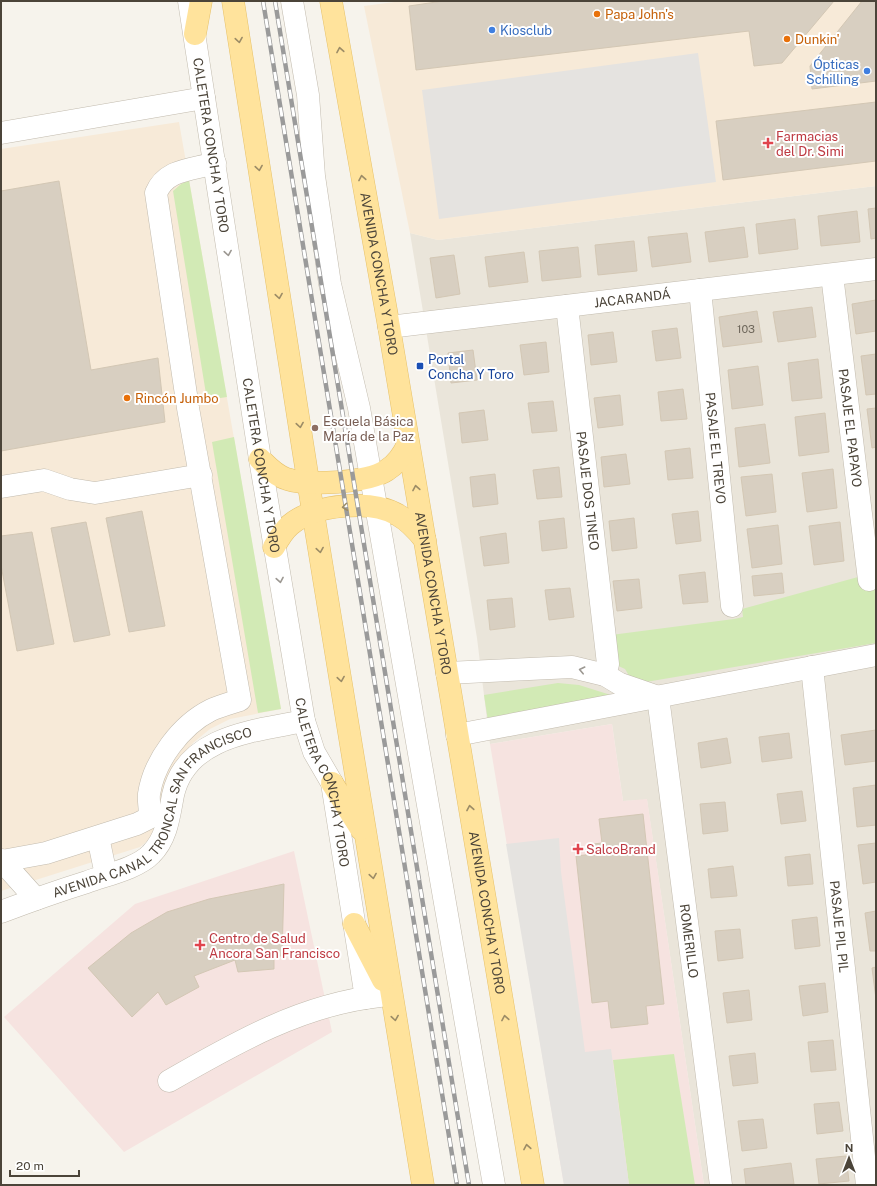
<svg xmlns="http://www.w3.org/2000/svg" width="877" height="1186" font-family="'Public Sans',sans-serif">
<rect width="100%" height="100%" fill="#f6f3ec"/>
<path fill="#eae5da" d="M876,186V1185H704L647,800L623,801L612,724L490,744L477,638L410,233L438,240Z"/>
<path fill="#f7ead8" d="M402,1H876V186L438,240L410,233L364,6Z
M179,122L281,709L230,719L210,729L193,743L187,750L157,833L140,847L1,891V149Z"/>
<path fill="#f6e3e0" d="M612,724L623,801L647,799L704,1185H564L490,744Z
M294,851L332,1032L124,1152L4,1017L135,904Z"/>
<path fill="#d2eab5" d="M189,180L227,397L207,400L173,191L181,184Z
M234,437L281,709L258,713L212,442Z
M876,572V643L634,684L625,669L612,663L611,635L734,619L743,617L742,609Z
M558,683L579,685L617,697L488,721L484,695Z
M674,1054L695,1185H629L613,1060Z"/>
<path fill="#e5e3e0" d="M698,53L716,182L439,219L422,90Z
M559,838L561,872L585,1052L611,1049L629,1185H564L506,844Z"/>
<path fill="#d8cfc1" stroke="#d3c7b4" d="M443,1H834L782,63L754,66L749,31L416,70L409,6Z
M862,1H876V81L812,89L810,66Z
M876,102V161L723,180L716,121Z
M59,181L91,370L158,358L165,422L1,451V191Z
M876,208V238L871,239L868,209Z
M857,211L860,242L821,246L818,216Z
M795,219L798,249L759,254L756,224Z
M744,227L748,257L709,262L705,232Z
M687,233L691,262L652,267L648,237Z
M634,241L637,271L598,275L595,245Z
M578,247L581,277L542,281L539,251Z
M524,252L528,282L489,287L485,257Z
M454,255L460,294L436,298L430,258Z
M876,300V331L856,334L852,304Z
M812,307L816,337L778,342L773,312Z
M757,311L762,342L723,347L719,317Z
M677,328L681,358L656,361L652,331Z
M613,332L617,362L591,365L588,335Z
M546,342L549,372L524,375L520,345Z
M473,350L477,380L451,383L448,353Z
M876,354V394L866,395L861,356Z
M818,359L822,398L792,401L788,363Z
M758,366L763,405L732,409L728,370Z
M683,389L687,419L661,421L658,392Z
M620,395L623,425L598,428L594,398Z
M553,401L557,431L532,433L528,403Z
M876,408V447L872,448L867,409Z
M484,410L488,440L462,443L459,413Z
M825,413L829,452L799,456L795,417Z
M765,424L770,463L739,467L735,428Z
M690,448L693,478L668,480L665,451Z
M626,454L630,484L604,487L601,457Z
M559,467L562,497L537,499L533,470Z
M833,469L837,508L807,512L802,473Z
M495,474L498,504L473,507L470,477Z
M772,474L776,512L746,516L741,477Z
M142,511L165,626L129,632L106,518Z
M698,511L701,541L676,544L672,514Z
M564,518L567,548L542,551L539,521Z
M634,518L637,548L612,551L609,521Z
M86,522L110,635L74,642L51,528Z
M840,522L844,561L814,565L809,526Z
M778,525L782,564L752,568L747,529Z
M32,532L54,644L17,651L1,565V536Z
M506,533L509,563L484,566L480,537Z
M705,572L708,602L683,604L679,575Z
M782,573L784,593L754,596L752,576Z
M639,579L642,608L617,611L613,581Z
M570,588L574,617L549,620L545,590Z
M512,598L515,627L490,630L487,600Z
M876,730V761L845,765L841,735Z
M789,733L792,758L762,762L759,737Z
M727,738L731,763L701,768L698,743Z
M876,785V825L857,827L853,788Z
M802,791L806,821L781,824L777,794Z
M725,802L728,831L703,834L700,804Z
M643,814L664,1004L646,1006L648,1024L611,1028L608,1001L592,1003L576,856L594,854L593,844L602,843L599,819Z
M876,843V882L863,884L858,845Z
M810,854L813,884L788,886L785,857Z
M733,866L737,896L711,898L708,869Z
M284,884L282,956H274V969L238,972L235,960L194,976L199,987L166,1005L158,992L132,1017L88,968L131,933L167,912L209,899Z
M876,911V951H870L865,913Z
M817,917L820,946L795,949L792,920Z
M740,929L743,958L718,961L715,931Z
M876,967V999L872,968Z
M825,983L828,1012L803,1016L799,986Z
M749,990L752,1020L727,1023L723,993Z
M833,1040L836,1070L811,1072L808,1042Z
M755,1053L758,1083L733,1086L729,1056Z
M839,1102L843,1131L817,1134L814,1104Z
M763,1119L767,1148L742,1151L738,1121Z
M846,1156L849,1181L819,1184L816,1159Z
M791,1163L794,1184L746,1185L744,1169Z"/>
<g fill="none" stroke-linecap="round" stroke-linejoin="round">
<g stroke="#c2bbae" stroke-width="23">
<g id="minor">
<path id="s1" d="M189,1L260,459L304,721L314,752L332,783L366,998"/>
<path d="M292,1L308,95L314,176L330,284L359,408L494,1185"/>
<path d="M1,133L204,98"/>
<path id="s2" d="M832,275L869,580"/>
<path id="s3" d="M700,290L732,606"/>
<path id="s4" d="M567,306L608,664L605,675"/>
<path id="s5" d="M389,327L876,269"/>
<path d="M1,487L44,480L70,489L95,493L201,475"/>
<path id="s6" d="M812,667L867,1185"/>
<path d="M447,673L572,667L605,675L620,684L655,696"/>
<path id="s7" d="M658,697L721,1185"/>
<path d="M457,735L876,655"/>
<path d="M98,837L106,875"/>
<path d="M1,860L36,899"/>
<path d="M2,861L46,853L137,824L149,818C151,809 148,803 149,794C154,761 181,725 211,710C220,706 231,703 240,700L188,408L156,193C166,169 191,170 215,163"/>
<path id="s8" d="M1,912C30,901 58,891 87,882C106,875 138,868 151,854C167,838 169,816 173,795C186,736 254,731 304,721"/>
<path d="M169,1081C235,1043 303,1004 380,996"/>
</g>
</g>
<g stroke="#e6c16a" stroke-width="23">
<g id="major">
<path d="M233,1L313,512L423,1185"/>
<path id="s9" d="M331,1L389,327L533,1185"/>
<path d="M195,34L201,1"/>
<path d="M260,459C268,467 276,476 287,479C308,486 368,483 387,470C397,464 403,455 408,444"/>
<path d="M274,547C279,538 283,531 290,525C315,504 371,499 398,515C409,521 417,530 425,540"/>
<path d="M332,783L361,829"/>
<path d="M354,924L383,980"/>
</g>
</g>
<use href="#minor" stroke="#fff" stroke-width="22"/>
<use href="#major" stroke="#ffe39c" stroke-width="22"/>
<g stroke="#9a9a9a" stroke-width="4.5">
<path id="rail" d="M263,1L457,1185
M275,1L469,1185"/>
</g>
<use href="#rail" stroke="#fff" stroke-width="3" stroke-dasharray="9" stroke-linecap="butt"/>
</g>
<defs><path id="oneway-chevron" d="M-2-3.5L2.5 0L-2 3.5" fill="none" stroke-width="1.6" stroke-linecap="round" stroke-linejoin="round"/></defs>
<g stroke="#9c8c66">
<use href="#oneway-chevron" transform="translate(239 40) rotate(81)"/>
<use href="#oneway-chevron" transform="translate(340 50) rotate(-100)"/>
<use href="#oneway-chevron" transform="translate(259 168) rotate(81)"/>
<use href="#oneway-chevron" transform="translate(362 178) rotate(-100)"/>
<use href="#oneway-chevron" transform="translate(279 296) rotate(81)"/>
<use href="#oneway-chevron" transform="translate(300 425) rotate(81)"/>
<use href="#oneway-chevron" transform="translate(416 488) rotate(-100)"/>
<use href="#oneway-chevron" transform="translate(345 507) rotate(173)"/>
<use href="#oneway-chevron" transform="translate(320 550) rotate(81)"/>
<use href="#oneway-chevron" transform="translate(341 679) rotate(81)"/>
<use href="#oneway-chevron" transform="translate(470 808) rotate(-100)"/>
<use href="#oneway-chevron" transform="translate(373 876) rotate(81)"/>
<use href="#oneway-chevron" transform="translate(395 1018) rotate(81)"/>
<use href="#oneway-chevron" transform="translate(505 1018) rotate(-100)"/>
<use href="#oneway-chevron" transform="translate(527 1147) rotate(-100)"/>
</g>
<g stroke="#9c9892">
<use href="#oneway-chevron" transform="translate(228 253) rotate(81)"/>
<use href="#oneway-chevron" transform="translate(280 580) rotate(80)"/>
<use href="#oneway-chevron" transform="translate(582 670) rotate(-167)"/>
</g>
<g fill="#e8710a" stroke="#fff" stroke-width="1.5">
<circle cx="597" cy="14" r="4"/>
<circle cx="787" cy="39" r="4"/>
<circle cx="127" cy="398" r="4"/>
</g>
<g fill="#3f7fe0" stroke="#fff" stroke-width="1.5">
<circle cx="492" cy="30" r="4"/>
<circle cx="867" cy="71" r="4"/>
</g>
<g fill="#e0444e" stroke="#fff" stroke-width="1.5">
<path d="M766 137h4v4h4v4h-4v4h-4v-4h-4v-4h4z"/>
<path d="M576 843h4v4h4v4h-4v4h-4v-4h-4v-4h4z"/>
<path d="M198 939h4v4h4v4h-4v4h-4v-4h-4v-4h4z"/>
</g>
<rect fill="#1a4fb4" stroke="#fff" stroke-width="1.5" x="416" y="362" width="8" height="8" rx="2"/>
<circle fill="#8d6e63" stroke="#fff" stroke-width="1.5" cx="315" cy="428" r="4"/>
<g text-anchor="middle" stroke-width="4" stroke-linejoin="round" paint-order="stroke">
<g font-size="11" fill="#6e675b">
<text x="746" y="333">103</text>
</g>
<g font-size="13" fill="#c56008" stroke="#fff" text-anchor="start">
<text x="605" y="19">Papa John's</text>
<text x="795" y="44">Dunkin'</text>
<text x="135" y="403">Rincón Jumbo</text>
</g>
<g font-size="13" fill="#366cbe" stroke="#fff" text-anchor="start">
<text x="500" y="35">Kiosclub</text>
<text x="859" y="69" text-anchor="end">Ópticas<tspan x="859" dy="15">Schilling</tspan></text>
</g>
<g font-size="13" fill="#be3a42" stroke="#fff" text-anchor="start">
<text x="776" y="141">Farmacias<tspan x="776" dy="15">del Dr. Simi</tspan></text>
<text x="586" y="854">SalcoBrand</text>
<text x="209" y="943">Centro de Salud<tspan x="209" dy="15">Ancora San Francisco</tspan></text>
</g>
<g font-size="13" fill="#4b4439" stroke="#fff">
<text dy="5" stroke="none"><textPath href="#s1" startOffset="146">CALETERA CONCHA Y TORO</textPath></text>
<text dy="5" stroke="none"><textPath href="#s9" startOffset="277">AVENIDA CONCHA Y TORO</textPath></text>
<text dy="5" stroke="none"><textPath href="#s5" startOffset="245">JACARANDÁ</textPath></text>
<text dy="5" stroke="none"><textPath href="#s2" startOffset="154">PASAJE EL PAPAYO</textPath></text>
<text dy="5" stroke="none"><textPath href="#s3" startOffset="159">PASAJE EL TREVO</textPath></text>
<text dy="5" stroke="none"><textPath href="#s1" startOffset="470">CALETERA CONCHA Y TORO</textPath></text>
<text dy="5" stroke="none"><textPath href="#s4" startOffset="186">PASAJE DOS TINEO</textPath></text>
<text dy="5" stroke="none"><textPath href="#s9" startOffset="601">AVENIDA CONCHA Y TORO</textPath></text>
<text dy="5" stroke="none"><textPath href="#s1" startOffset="794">CALETERA CONCHA Y TORO</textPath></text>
<text dy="5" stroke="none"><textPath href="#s8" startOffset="194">AVENIDA CANAL TRONCAL SAN FRANCISCO</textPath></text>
<text dy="5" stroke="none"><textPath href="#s9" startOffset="925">AVENIDA CONCHA Y TORO</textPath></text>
<text dy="5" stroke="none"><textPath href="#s6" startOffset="261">PASAJE PIL PIL</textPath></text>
<text dy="5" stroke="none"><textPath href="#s7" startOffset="246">ROMERILLO</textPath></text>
</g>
<g font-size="13" fill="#164399" stroke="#fff" text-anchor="start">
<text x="428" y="364">Portal<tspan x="428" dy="15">Concha Y Toro</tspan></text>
</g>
<g font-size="13" fill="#785e54" stroke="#fff" text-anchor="start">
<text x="323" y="426">Escuela Básica<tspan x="323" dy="15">María de la Paz</tspan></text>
</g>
</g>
<rect width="877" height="1186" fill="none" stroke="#4b4439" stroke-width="4"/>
<g transform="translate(849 1158)" stroke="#ffffff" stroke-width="3" paint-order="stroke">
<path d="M0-3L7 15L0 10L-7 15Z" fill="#4b4439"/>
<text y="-6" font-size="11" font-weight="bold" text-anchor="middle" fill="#4b4439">N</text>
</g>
<path d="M10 1170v6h69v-6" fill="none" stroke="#4b4439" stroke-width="2"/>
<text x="16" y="1170" font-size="12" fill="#4b4439" stroke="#ffffff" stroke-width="3" paint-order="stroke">20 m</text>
</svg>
